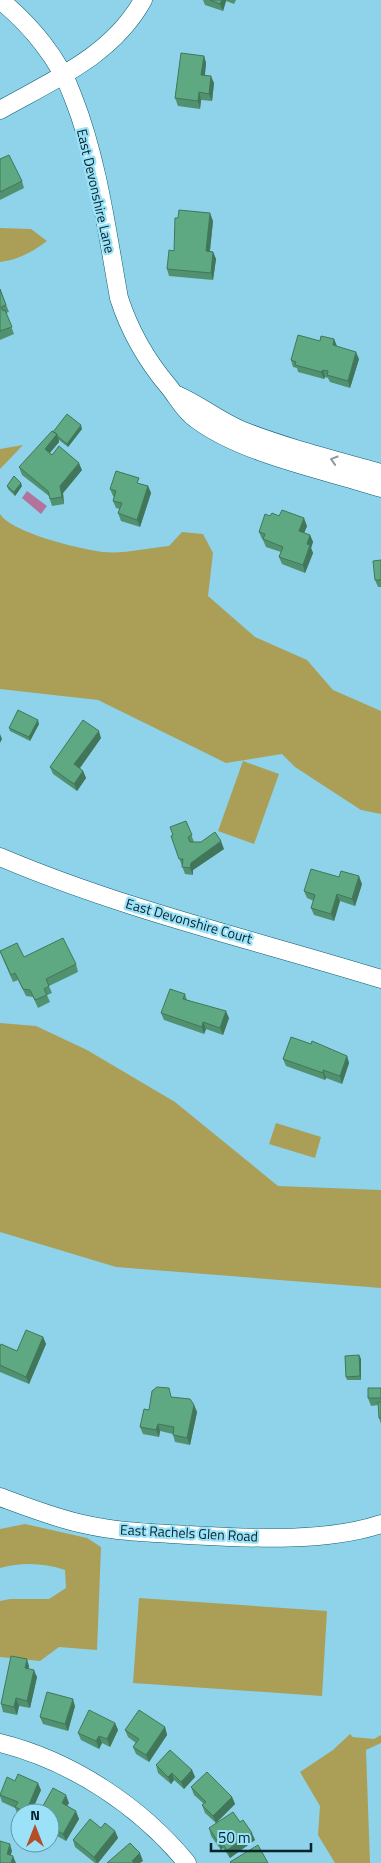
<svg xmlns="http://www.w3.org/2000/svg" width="381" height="1863" font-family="'Titillium Web',sans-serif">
<rect width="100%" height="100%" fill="#8ed3e9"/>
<path fill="#ab9e57" d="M0,228L31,229L47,241C32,252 18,260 0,262Z
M23,445L0,469V449Z
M0,514C12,533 80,549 103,552C124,554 148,548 169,546L182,532L203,534L213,553L208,596L255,637L307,660L333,690L381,711V814L361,810L295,767L282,754L226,763L98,700L0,689Z
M243,761L279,774L254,844L218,831Z
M0,1023L36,1026L87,1050L175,1102L278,1186L381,1190V1288L116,1267L0,1232Z
M276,1123L321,1137L315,1158L269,1144Z
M25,1524L87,1538L101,1547L97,1650L59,1647L40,1661L0,1657V1601L10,1599H49L66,1588L65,1570C44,1563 22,1562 0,1568V1529Z
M139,1598L327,1611L322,1696L133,1683Z
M350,1734L353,1737L374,1739L381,1735V1743L366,1750L370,1863H335L318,1835L320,1806L300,1772L333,1750Z"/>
<path fill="#b2749e" d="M27,491L47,506L41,514L22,498Z"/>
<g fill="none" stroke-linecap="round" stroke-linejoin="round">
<g stroke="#0c5c6f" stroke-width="19">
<path id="minor" d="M0,0C30,24 60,60 73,97C98,160 107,232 119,298C130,332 146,360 169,387C178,398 184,411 196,419C242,454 325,470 381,488
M0,110C53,80 112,56 143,0
M177,395C200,405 219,421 241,430C286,448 335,460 381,473
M0,857C122,909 254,940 381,979
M0,1497C27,1507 55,1518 83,1524C117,1532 153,1533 189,1535C248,1538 324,1543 381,1524
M0,1743C72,1761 140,1806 187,1863"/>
</g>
<use href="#minor" stroke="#fff" stroke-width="18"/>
</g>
<path fill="#519170" d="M203,0H236L234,4L226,1L223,11L205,5Z
M204,56L206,63L205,75L214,83L212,101L201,100L200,109L178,106L175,98Z
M0,159L22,181L24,188L0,200Z
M213,221L210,251L213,252L216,259L213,280L169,276L167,269L174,251Z
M0,289L9,312L6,313L14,334L0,340Z
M334,339L337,346L359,359L350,388L330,382L328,378L325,377L324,379L298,372L297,368L293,367L291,360L320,341Z
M82,429L68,447L59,440V442L50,453L82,470L63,493L64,504L52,506L49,496L22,475L19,467L53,432Z
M141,484L148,486L151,493L140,527L121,521L118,513L120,509L116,508L113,501L114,497L113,496L110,489Z
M7,486H22L15,496L8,489Z
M270,516L307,526L304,533L310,535L313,542L311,548L313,553L305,573L282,564L279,557L281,552L266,547L263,540L262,539L259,532Z
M381,560V587H378L375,580Z
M39,724L30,741L10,731L9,728Z
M101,738L80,768L83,771L86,778L77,791L53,774L50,767Z
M186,821L194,842L224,849L193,870V875L185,874L171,836L173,835Z
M362,884L355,906L340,901L334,921L314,915L311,908L314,901L307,898L304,891Z
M0,952L24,957L76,964L78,972L49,986L52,993L47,995L50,1002L38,1008L33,997L26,996L18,980L13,982Z
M185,994L187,1000L229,1018L223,1035L206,1029L204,1034L164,1020L161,1013Z
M347,1056L349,1063L342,1084L326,1078L325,1080L286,1066L283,1059Z
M43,1337L46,1344L29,1384L0,1372V1347L17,1351Z
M359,1355L361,1359V1380H347L346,1377Z
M381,1388V1424L379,1418L378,1405L371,1406L368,1398Z
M172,1397L194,1405L197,1412L190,1445L175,1442L173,1434L160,1431L159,1437L143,1434L140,1427L149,1410Z
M29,1666V1669L37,1677L30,1708L19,1706L17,1715L3,1712L1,1704Z
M75,1706L68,1731L43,1724L40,1717Z
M115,1723L118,1730L110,1747L102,1743L99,1749L81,1740L78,1733Z
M165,1727L167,1735L149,1762L136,1754L133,1747L136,1743L128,1737L125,1730Z
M156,1765L192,1770L195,1777L184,1789L174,1780L171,1784L158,1773Z
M191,1787L232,1797L235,1804L216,1823L205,1813L202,1805L204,1804L194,1795Z
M41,1790L31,1813H20V1816L18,1815L15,1808L2,1802L0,1796V1793Z
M69,1803L67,1806L79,1819L66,1841L50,1832V1813Z
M240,1822L255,1840L230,1858L223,1848L221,1850L211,1836L209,1828Z
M101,1828L115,1831L118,1838L98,1863H95L75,1847L73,1840Z"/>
<path fill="#42765b" d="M222,0H226V1L223,11L220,4Z
M204,56L206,63L204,82L201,75Z
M211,76L214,83L212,101L209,94Z
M199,92L201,100L200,109L198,101Z
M210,213L213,221L209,258L206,251Z
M213,252L216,259L213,280L211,273Z
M334,339L337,347L333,345Z
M356,352L359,359L350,388L348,381Z
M323,370L325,377L324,379L321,372Z
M81,425L82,429L68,447L67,444Z
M57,434L59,442L47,456L45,449Z
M79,463L82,470L63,493L64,504L62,497L60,486Z
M21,483L22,486L15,496L14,492Z
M148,486L151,493L140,527L137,520Z
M304,518L307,526L302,538L299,531Z
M310,535L313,542L311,548L313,553L305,573L303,565L307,544Z
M38,720L39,724L30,741L29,737Z
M99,731L101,738L77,772L74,764Z
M0,734L2,739L0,743Z
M83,771L86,778L77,791L74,784Z
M221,841L224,849L193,870V875L190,868L191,863Z
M359,876L362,884L355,906L352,899Z
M337,894L340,901L334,921L331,914Z
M226,1011L229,1018L223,1035L220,1028Z
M203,1022L206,1029L204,1034L202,1027Z
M347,1056L349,1063L342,1084L340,1076Z
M323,1070L326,1078L325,1080L323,1073Z
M43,1337L46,1344L29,1384L26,1377Z
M359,1355L361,1359V1380L360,1376Z
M194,1405L197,1412L190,1445L187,1438Z
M158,1424L160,1431L159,1437L156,1430Z
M27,1659L29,1666L28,1675L25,1668Z
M34,1670L37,1677L30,1708L27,1701Z
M16,1698L19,1706L17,1715L14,1707Z
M73,1699L75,1706L68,1731L65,1724Z
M115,1723L118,1730L110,1747L107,1739Z
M165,1727L167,1735L149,1762L146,1755Z
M99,1736L102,1743L99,1749L96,1741Z
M192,1770L195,1777L184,1789L181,1782Z
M172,1773L174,1780L171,1784L168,1777Z
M38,1783L41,1790L31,1813H26V1812Z
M66,1795L69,1803L64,1810L62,1803Z
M232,1797L235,1804L216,1823L213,1816Z
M76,1811L79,1819L66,1841L63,1834Z
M115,1831L118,1838L98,1863H97L94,1857Z
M252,1833L255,1840L230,1858L227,1850Z
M221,1841L223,1848L221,1850L218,1842Z
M10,1844L12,1851L9,1861L7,1854Z
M140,1853L143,1861L140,1863H133L132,1861Z
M13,1856L16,1863H11Z"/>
<path fill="#5ea982" stroke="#42765b" d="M210,0H222L220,4Z
M181,53L204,56L201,75L211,76L209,94L199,92L198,101L175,98Z
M9,155L22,181L0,192V159Z
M179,210L210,213L206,251L213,252L211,273L167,269L169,250L174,251L175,218H178Z
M0,289L6,305L1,307L3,311L5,310L12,327L0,331Z
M298,335L320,341L321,336L334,339L333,345L356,352L348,381L327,375L328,371L323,370L321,372L295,365L296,362L291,360Z
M67,414L81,425L67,444L57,436V434L53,432Z
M52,431L57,434L45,449L52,455L59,446L79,463L60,486L62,497L50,499L48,491L19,467Z
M116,471L139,478L137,483L148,486L137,520L118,513L122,503L113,501L116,491L110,489Z
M14,476L21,483L14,492L7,486Z
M282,510L304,518L299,531L310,535L307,544L310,545L303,565L279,557L283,547L263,539L265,534L259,532L265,514L270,516L272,513L279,516Z
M381,560V580H375L373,561Z
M18,710L38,720L29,737L9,728Z
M83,720L99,731L74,764L83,771L74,784L50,767Z
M186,821L192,835L188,837L190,842H201L215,832L221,841L191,863L190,868L182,867L183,859H179L171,836L173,835L170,827Z
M311,869L339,877L341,871L359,876L352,899L337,894L331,914L311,908L315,895L304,891Z
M63,938L76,964L46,979L49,986L44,989L47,995L35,1000L30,990L23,989L15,973L11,975L0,951L17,943L24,957Z
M170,989L185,994L183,999L226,1011L220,1028L203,1022L202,1027L161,1013Z
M291,1037L311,1044L312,1041L347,1056L340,1076L323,1070V1073L283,1059Z
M26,1330L43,1337L26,1377L0,1365V1347L1,1344L17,1351Z
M359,1355L360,1376L346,1377L345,1356Z
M157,1387L169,1388L171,1397L190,1399L194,1405L187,1438L173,1435L174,1427L158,1424L156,1430L140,1427L144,1409L149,1410L152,1391Z
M368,1388H381V1398H368Z
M378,1402H381V1418H379Z
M11,1656L27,1659L25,1668L34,1670L27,1701L16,1698L14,1707L1,1704Z
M47,1692L73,1699L65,1724L40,1717Z
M89,1710L115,1723L107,1739L99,1736L96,1741L78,1733Z
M139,1710L165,1727L146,1755L133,1747L139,1739L125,1730Z
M170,1750L192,1770L181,1782L172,1773L168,1777L156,1765Z
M207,1772L232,1797L213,1816L202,1805L206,1802L191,1787Z
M18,1774L38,1783L26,1812L15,1807L18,1802L0,1795L7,1777L15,1781Z
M53,1788L66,1795L62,1803L76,1811L63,1834L50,1826V1813H39Z
M233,1812L240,1822L243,1820L252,1833L227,1850L221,1841L218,1842L209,1828Z
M90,1819L101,1828L105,1823L115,1831L94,1857L73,1840Z
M0,1841L10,1844L7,1854L13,1856L11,1863H0Z
M130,1843L140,1853L132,1861L134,1863H107Z
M258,1845L268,1863H231L230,1862Z"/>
<defs><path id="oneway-chevron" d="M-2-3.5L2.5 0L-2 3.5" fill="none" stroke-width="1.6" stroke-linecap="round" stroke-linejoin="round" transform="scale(1.25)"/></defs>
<use stroke="#8e9c9f" href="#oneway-chevron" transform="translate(334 460) rotate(-163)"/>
<g text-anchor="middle" stroke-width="4.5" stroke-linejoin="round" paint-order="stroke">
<g font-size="14" fill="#04222a" stroke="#9be1f7">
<text transform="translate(96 191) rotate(77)" y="5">East Devonshire Lane</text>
<text transform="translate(189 921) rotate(16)" y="5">East Devonshire Court</text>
<text transform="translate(189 1533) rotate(3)" y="5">East Rachels Glen Road</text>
</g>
</g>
<g transform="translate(35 1828)"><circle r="24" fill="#9be1f7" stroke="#5f95a5"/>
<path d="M0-4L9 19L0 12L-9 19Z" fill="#b54e28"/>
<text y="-8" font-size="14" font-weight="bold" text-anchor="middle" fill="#04222a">N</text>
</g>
<path d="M211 1843v8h100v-8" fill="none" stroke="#04222a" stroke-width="2.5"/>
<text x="218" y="1843" font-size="15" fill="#04222a" stroke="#9be1f7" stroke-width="4" paint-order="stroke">50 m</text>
</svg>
